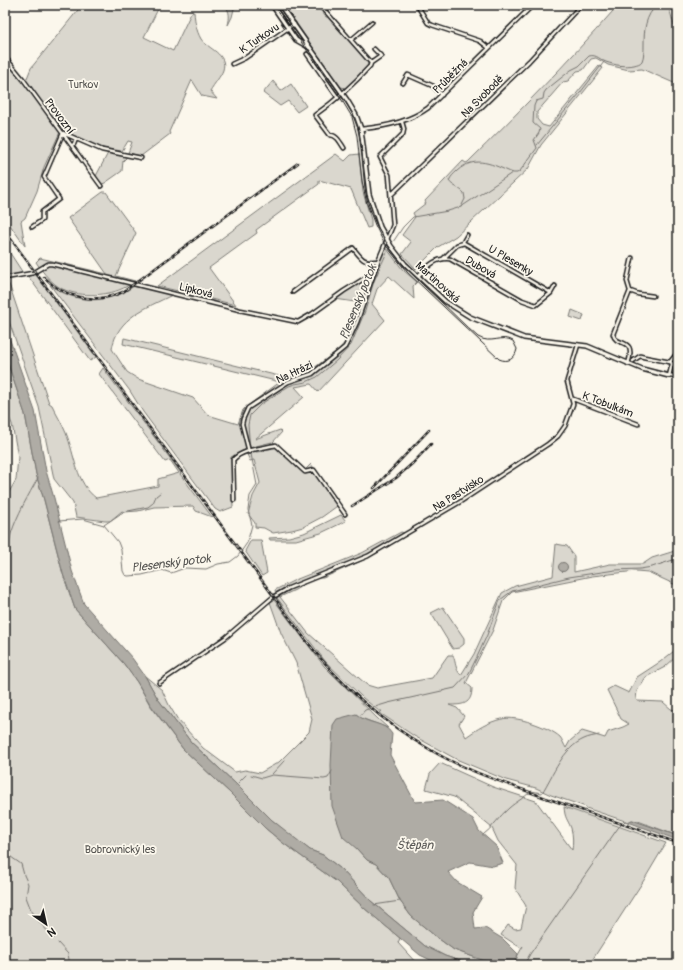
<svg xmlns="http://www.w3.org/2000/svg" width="683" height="970" font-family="Pangolin,sans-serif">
<rect width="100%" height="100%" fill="#fbf7ec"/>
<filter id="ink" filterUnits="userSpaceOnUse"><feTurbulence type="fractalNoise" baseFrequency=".025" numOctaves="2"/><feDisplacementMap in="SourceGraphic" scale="8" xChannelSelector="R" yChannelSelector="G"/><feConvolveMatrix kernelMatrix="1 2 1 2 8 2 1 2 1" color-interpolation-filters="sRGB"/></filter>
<g filter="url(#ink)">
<path fill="#dad7ce" stroke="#7b7a75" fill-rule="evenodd" d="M82,5H160L144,37L173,51L191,13L194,12C195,22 196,30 201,39C208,49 228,54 223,70C221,76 214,84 210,91L217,99L202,96L192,80L169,132L170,134L141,156L128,153L132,142L128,141L122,151L101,148L63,131L60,132L44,167L37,191L25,218L21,221L25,246L5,218V58L22,79L27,78L31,68Z
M225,5H235L232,17L228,25C230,17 230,12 225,5Z
M284,5H316L326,17H328L367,61L368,65L367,69L347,88L340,87Z
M606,5H668L674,25L678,28V81L676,84L642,69L629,70L608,65L596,58L591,59L583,70L577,71L568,81L563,82L537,112V119L542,125L549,127L599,66L603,68L541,145L528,169L456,236L438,247L416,269L402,254L411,242L402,235L415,217L413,213L426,203L425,201L463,161L466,163L468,162C518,113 567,63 613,11Z
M273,81L281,91L291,84L306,106L297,112L288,101L280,106L263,93Z
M108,153L127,157L123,161L122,171L105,183L102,184L99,182L96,176Z
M336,154L345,161L351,155L359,154L363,192L371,220V227L367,228L351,189L319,180V184L256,230L257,233L209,268L236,305L157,286Z
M103,192H106L136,233L116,276L135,281C130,284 125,288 119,290C101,297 72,297 56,285C48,279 41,270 36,262L40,258L107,274L68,218Z
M5,249L7,251L8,250L23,273L5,277Z
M387,249L403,270L417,282L413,286L414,299L389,276L377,289L372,304L385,320L318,392L311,384L295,387L304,397L255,439L280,430L282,432L273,442L304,471L311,464L340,504L322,517L303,527L292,530L273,533L264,528L255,527V523L248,514L253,496L260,483L254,460L250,461L245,450L231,457L233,507L220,512L215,509L143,412L130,391L50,285C77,304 107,305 134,286L172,295C147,308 117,317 112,349L127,372L138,379L193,398L208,415L238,424L243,410L250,404L280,382L123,344L124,338L287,378L314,368L338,350L351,336L362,303L335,299L361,279L374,274L384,251ZM272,442L264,451L256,452V446Z
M36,275L96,357L90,361L28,276Z
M7,280L10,287L49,403L52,405C56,414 62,423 66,433C75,455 76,483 96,498L158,486V479L179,473L170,460L165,462L99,374L103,368L181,473L180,474L212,517L196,511L193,506L154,507L138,511L124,512L122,511L110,521H105L76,517L73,503L54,479L39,407L5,310V281Z
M572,310L584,315L582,321L570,317Z
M5,355L25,414L36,474L44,500L63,574L75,609L124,664L137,682L150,705L183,749L229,792L265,828L283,843L337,882L364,908L400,938L398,943L418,965H5V499L16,480L18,457L12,424L5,409Z
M341,515L346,521L321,533L296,540H270L269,538L289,537L304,533Z
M401,532L409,534L368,558L323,578H314L295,590L280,597L308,633L367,685L377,688L432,678L448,655H453C456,663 455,669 461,675L474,654L502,593L515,586L553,576L556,544L567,546L574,556V572L610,564H643L652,558L678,550V586L648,572L636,571L592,576L512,592L503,601L493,630L466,683L472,688C472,705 462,705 449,705L457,708L464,716L459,724L466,737C477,729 488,722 502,719C515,715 549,727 560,737C562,739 564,745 566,748L570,741L582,731L605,738L608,732L623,727L629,724L621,719L607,690L614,686L629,693L637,677L660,662L678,648V655L665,667L646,677L637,691L636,699L637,701L663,702L671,709L678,711V836L638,821L632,820L628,822L586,808V807L551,795L536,788L506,780L456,759L414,736L380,713L382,711H379L363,698L325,661L277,598L275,590L295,580L362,553Z
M251,540H261L267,573L262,576L245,551Z
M274,600L324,666L377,718L388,728L361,718L356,714L357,849L367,860L376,864L389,878L400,901L411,916L435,936L454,950L496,965H472L445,956L425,946L371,901L341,869L323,855L310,850L289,835L272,820L236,784L191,742L158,699L145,676L162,690L169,705L178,720L203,748L235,772L245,770L260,773L279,762L309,732L312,719L296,663L281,633L270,602Z
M443,607L464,638V644L459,648L453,649L451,646L431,613Z
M440,763L493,787L536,801L572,850C573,843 573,835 571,828C567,818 565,819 564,807L666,843L644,880L589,965H514L518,955L523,946L521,948L501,935L508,925L515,929L521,928L526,906L515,888L517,865L498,841L492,828L475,814L454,797L426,789L430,774Z"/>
<path fill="#afaca5" stroke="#74726e" d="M5,326L35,411L46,471L54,498L72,571L84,604L132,658L145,676L158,699L191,742L236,784L272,820L310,850L323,855L341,869L371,901L425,946L445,956L472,965H441L420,955L364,908L337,882L283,843L265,828L229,792L183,749L150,704L137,682L124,664L75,609L63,574L44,500L36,474L25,414L5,355Z
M558.5 567a4.5 4.5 0 1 1 9 0a4.5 4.5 0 1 1-9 0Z
M356,714C368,725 384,721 392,734L390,755L415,802L443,800L473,819L479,831L496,846L503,863L493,866L470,862L448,872L457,882L482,897L473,912L475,929L485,928L503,939L518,954L514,965H496L454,950L435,936L411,916L400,901L389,878L376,864L367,860L357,849L343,837L332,806L331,765L333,725L337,719Z
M632,820L678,836V840L628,822Z"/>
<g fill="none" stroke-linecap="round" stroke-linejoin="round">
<path stroke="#74726e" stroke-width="1" d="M5,65L10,66
M537,145L580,93L604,62
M461,207L512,173
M393,242L403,227L413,217L448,211L461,207L465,199L464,193C460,188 452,186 449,181C451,176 454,174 457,171C476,154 493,165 513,173H517L520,171L537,148L534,140L539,133L540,129L533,123L534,106L536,101L543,99L544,93L546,90L571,70L579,66L589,56C597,54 600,60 606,62C615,65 624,67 634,65C637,64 640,64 642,61C644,56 644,51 644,45C644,30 645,16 657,5
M250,449L248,425L250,415L261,404L289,386L295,384L306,382L317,377L337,360L351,345L365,311L374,281L387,252
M59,521L83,519L104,525L118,542L121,550L123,571L125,575L128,576L142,575L162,570L171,573L185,568L206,569L218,564L230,562L238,556L247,543L252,525L248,510L250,496L257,485L251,454
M104,525L123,512L148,507L153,503L156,496L160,493
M5,565C10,554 8,545 11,534C17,515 28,496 38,478
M359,717L365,710L388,703L455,688L469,673L477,657L487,635L500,600L512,591L569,577L615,570L640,569L652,567L673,560L678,561
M272,774L284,761
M251,775L262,778L272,775L324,779L328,778L332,771
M236,785L246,775
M483,835C493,828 499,816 509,808C517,801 523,799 531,791L542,793C553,775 563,748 584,739C588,737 594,736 599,735
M5,849L11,857L21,864L24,875L28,884L26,897L31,910L41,924L54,938
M374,905L400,901
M58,943L68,954L70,965
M524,965L530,954L618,828L625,821L628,822
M656,965L678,964"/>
<g stroke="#1c1c1c" stroke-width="5.5">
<path id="minor" d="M320,5L371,63
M417,5L428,23L432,25L480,41L489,48
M351,40L372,22
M307,54L338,98
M5,57L23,79L101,186
M232,64L245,58L294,24
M403,83L408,75L433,86L442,95
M361,129C384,127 409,122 428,108L533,5
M72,145L74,144L76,139
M344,148C340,142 337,135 330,135L315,115C335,101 353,85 370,66L371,63L381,56L374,49
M391,195L529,61L581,5
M32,227L42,220V212L59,199L44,177L63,133L102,150L141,158
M463,242L467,235
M443,259L457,245L464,243L551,293
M418,276C427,267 436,257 450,259L522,300L536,305L551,293L555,286
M5,278L33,273L48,264H52L240,310L298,322L312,314L344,291L373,273
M630,291L638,294L653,296
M293,292L353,248C362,259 363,263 378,261
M633,361L640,356L644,357L670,362L678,367
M670,362L678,352
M628,364C637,336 616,348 613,334L630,291L627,281L632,258
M669,376L672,364
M573,399L638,424
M249,452L242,424L243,419L248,408L288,382L312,374L339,352L345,347L351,335L357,322L378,261L393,225L389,175L380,157L403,134L404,129L402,122
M234,500L233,460C242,449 264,448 276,445L305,472L314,470L345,514
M159,683L225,638L273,597L289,588L368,556L397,539L460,502L548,444L558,436L565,426L573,404L567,381L578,345"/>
</g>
<g stroke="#1c1c1c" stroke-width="6">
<path id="tertiary" d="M272,5L296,40L310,48
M280,5L347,100L356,115L361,129L369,194L380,227L391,246L405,264L446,302L470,317L524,338L587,346L642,369L669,376H678"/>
</g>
<use href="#minor" stroke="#fbf7ec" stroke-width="2.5"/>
<use href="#tertiary" stroke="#fbf7ec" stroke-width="3"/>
<path stroke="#1c1c1c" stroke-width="1" d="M275,5L340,97L352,117L357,136L362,181L367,204L375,225L384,243L407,272L499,359C508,363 515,359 517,349L513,341C502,334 491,345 478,337C465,326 453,313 440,301C409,272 378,243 367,199C361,173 365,143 354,118C348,103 336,89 326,75C310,52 293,28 277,5"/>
<g stroke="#1c1c1c" stroke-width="2.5">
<path id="rail" d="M5,231L305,639C340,685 383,723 434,752C469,772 508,784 546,798C590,813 634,828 678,843
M44,277C65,299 95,304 123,292L298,163
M374,488L429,430
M352,506L396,478L413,463L431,444"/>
</g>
<use href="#rail" stroke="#fbf7ec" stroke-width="1" stroke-dasharray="3" stroke-linecap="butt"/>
</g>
</g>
<g text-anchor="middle" stroke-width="3.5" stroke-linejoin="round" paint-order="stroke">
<g font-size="11" fill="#1c1c1c" stroke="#fbf7ec">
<text transform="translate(259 38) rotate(-34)" y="4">K Turkovu</text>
<text transform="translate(450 76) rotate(-45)" y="4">Průběžná</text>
<text transform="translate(482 96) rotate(-45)" y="4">Na Svobodě</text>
<text transform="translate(60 116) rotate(53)" y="4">Provozní</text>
<text transform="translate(511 260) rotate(30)" y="4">U Plesenky</text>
<text transform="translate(481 267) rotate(30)" y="4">Dubová</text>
<text transform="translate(438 282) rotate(42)" y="4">Martinovská</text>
<text transform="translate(196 290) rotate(14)" y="4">Lipková</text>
<text transform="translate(294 372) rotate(-25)" y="4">Na Hrázi</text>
<text transform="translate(608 404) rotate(21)" y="4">K Tobulkám</text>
<text transform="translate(458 493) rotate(-32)" y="4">Na Pastvisko</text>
</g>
<g font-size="11" fill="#555451" stroke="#fbf7ec">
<text x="83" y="88">Turkov</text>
<text x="120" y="853">Bobrovnický les</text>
</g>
<g font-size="12" font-style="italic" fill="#575653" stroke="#fbf7ec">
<text transform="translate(358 302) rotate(-68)" y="4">Plesenský potok</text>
<text transform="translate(171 563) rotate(-7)" y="4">Plesenský potok</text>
<text x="415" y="849">Štěpán</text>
</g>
</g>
<rect width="683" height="970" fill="none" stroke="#fbf7ec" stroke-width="20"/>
<rect x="10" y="10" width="663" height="950" fill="none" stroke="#1c1c1c" stroke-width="1.5" filter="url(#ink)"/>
<g transform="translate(46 924) rotate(146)" stroke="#fbf7ec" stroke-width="3" paint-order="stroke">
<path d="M0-3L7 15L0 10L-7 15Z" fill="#1c1c1c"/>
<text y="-6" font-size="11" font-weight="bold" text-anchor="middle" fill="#1c1c1c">N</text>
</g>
</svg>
